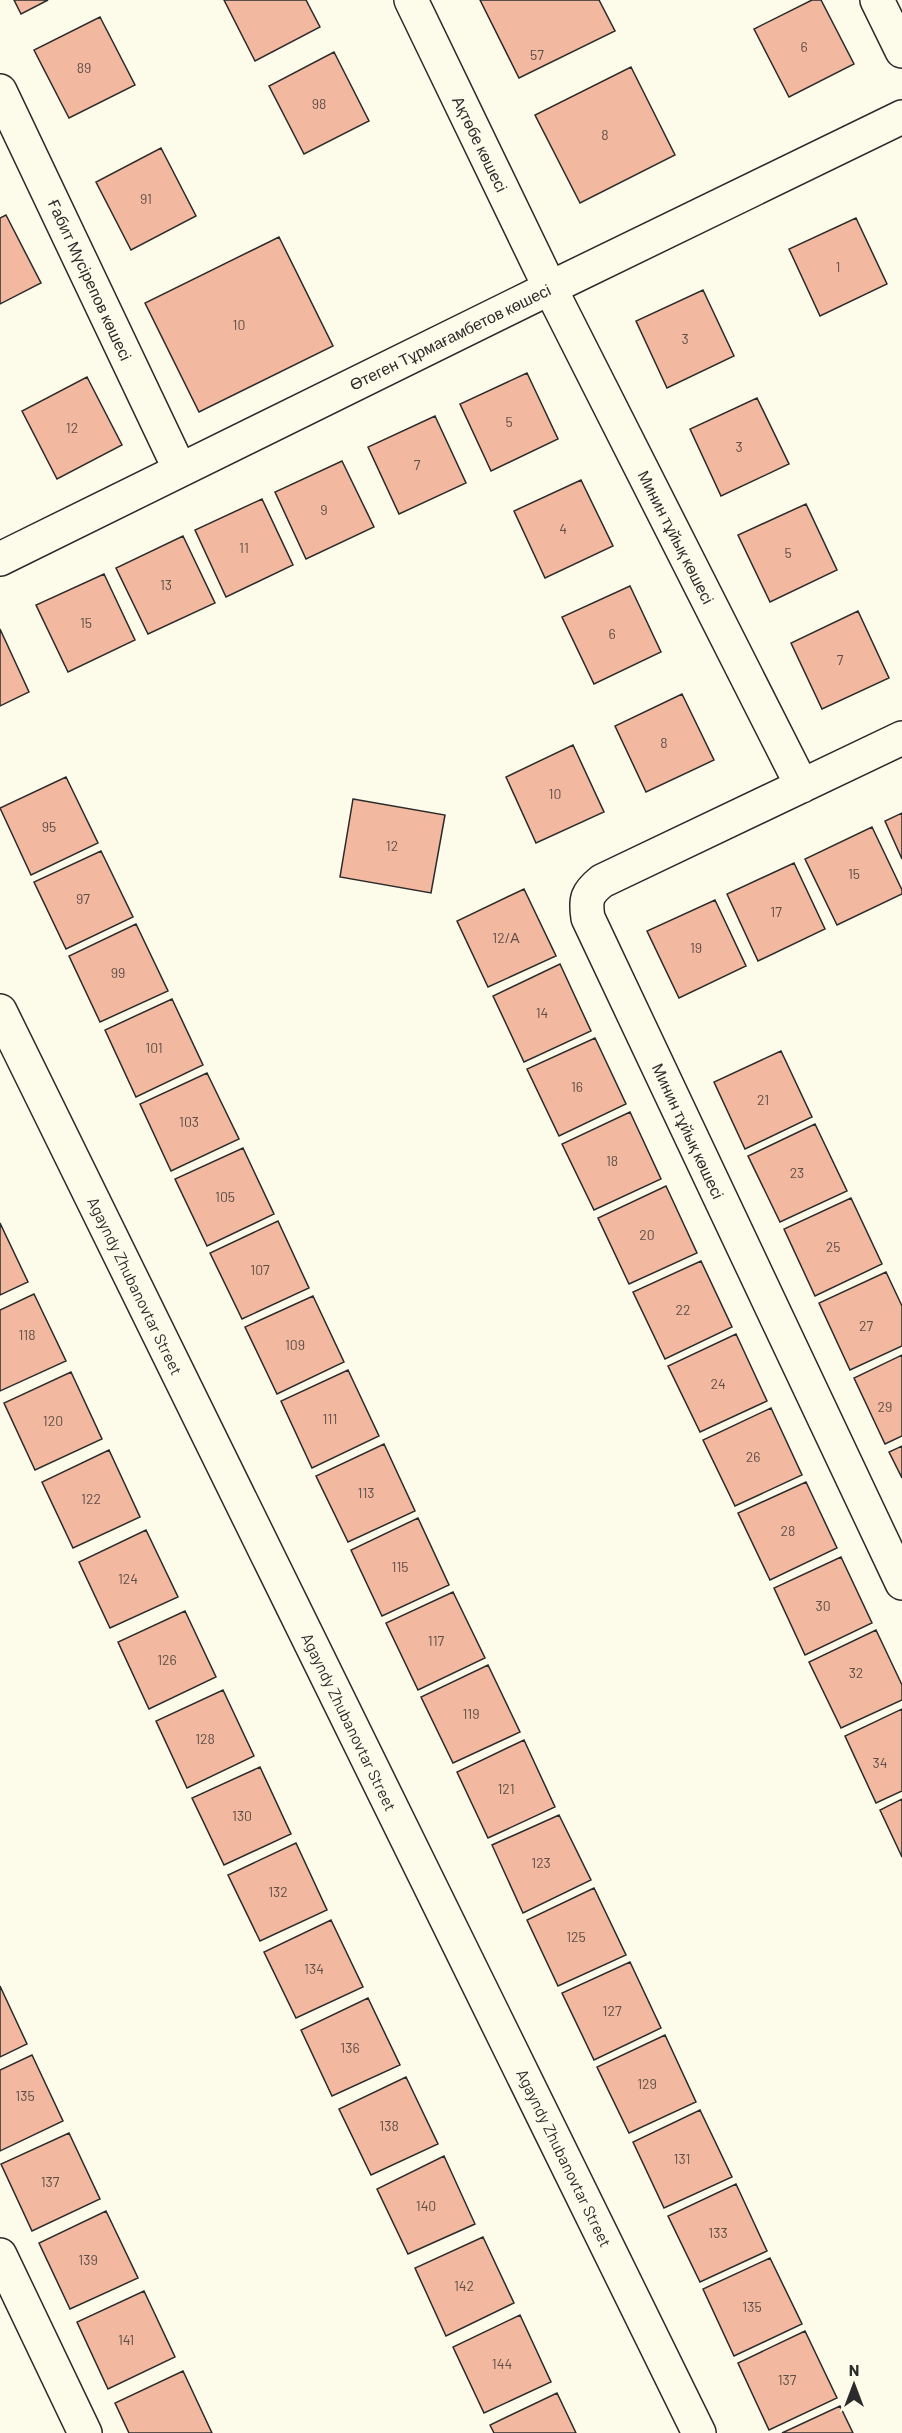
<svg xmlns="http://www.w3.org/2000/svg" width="902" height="2433" font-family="Barlow,sans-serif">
<rect width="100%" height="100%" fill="#fdfbea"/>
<path fill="#f2b8a0" stroke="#2b2b2b" stroke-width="1.5" d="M14,0H48L21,14Z
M224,0H306L320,27L255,61Z
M480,0H599L615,31L519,78Z
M812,0H821L854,64L789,97L754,29Z
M100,17L135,85L69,118L34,50Z
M334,52L369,121L304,154L269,86Z
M631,67L675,155L580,203L535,115Z
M161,148L196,216L131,250L96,182Z
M6,215L41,283L0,304V218Z
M856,218L887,284L820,316L789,249Z
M279,237L333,346L199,412L145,303Z
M703,290L734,356L667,388L636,321Z
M527,373L558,439L491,471L460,404Z
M87,377L122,445L57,479L22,411Z
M757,398L789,464L721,496L690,429Z
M435,416L466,483L399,514L368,447Z
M342,461L374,527L306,559L275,492Z
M581,480L613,546L545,578L514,511Z
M262,499L293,565L226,597L195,530Z
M806,504L837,570L770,602L738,535Z
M183,536L215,603L148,634L116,568Z
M104,574L135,640L68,672L36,605Z
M630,586L661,652L594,684L562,617Z
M858,611L889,678L822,709L791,643Z
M0,629L29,692L0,706Z
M682,694L714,760L646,792L615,726Z
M573,745L604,812L536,843L506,777Z
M66,777L98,843L31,875L0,808Z
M353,799L445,815L431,893L340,877Z
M902,813V859L885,821Z
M872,827L902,890V894L837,925L805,859Z
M101,851L133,917L66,949L34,882Z
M794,863L825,929L758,961L727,894Z
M524,889L556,956L488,987L457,921Z
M715,900L746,966L679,998L647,931Z
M136,924L168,991L100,1022L69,956Z
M560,964L591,1031L524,1062L493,996Z
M172,999L203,1065L136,1097L105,1030Z
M595,1038L626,1104L559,1136L527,1069Z
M781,1051L812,1117L745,1149L714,1082Z
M207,1073L239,1139L171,1171L140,1104Z
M630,1112L661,1179L594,1210L562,1144Z
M815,1124L847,1191L780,1222L748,1156Z
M243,1148L274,1214L207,1246L175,1179Z
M666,1186L697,1253L629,1284L598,1218Z
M851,1198L882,1264L815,1296L784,1229Z
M278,1221L309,1288L242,1319L210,1253Z
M0,1223L28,1282L0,1295Z
M701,1261L732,1327L665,1359L633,1292Z
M886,1272L902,1306V1346L850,1370L819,1303Z
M34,1294L66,1361L0,1391V1310Z
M313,1296L344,1362L277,1394L245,1327Z
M736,1334L767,1401L700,1432L668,1366Z
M902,1355V1436L885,1444L854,1378Z
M348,1370L379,1436L312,1468L281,1401Z
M71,1372L102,1439L35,1470L4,1403Z
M771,1408L802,1475L735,1506L703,1440Z
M384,1444L415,1511L348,1542L316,1476Z
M902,1446V1478L889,1452Z
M109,1450L140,1517L73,1548L42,1482Z
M806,1482L837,1548L770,1580L738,1513Z
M418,1518L449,1585L382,1616L351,1550Z
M146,1530L178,1597L110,1628L79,1562Z
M841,1557L872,1623L805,1655L774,1588Z
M453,1592L485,1658L418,1690L386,1623Z
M185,1611L216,1677L149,1709L118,1642Z
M876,1630L902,1685V1700L841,1728L809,1662Z
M488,1665L520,1732L453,1763L421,1697Z
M223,1690L254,1756L187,1788L156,1721Z
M902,1709V1791L876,1803L845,1736Z
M524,1740L555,1807L488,1838L457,1772Z
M260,1767L291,1834L224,1865L192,1798Z
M902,1799V1857L880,1810Z
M559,1815L591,1880L523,1913L492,1845Z
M296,1843L327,1910L260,1941L228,1875Z
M594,1888L626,1955L558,1986L527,1920Z
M331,1920L363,1987L296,2018L264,1952Z
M630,1962L661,2028L594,2060L562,1993Z
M0,1986L27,2044L0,2057Z
M368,1998L400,2065L332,2096L301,2030Z
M665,2035L696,2102L629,2133L597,2067Z
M32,2055L63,2121L0,2151V2070Z
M406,2077L438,2144L371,2175L339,2109Z
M700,2110L732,2177L664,2208L633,2142Z
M69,2133L100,2199L32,2231L1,2164Z
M444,2156L475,2224L408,2254L377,2189Z
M736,2184L767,2251L700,2282L668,2216Z
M106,2211L138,2278L70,2309L39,2243Z
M483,2237L514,2303L446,2336L415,2268Z
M770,2258L802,2324L734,2356L703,2289Z
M144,2291L175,2357L108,2389L77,2322Z
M520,2315L551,2382L484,2413L453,2347Z
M805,2331L837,2398L769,2430L738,2363Z
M183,2371L212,2433H129L115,2403Z
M557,2393L576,2433H494L490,2425Z
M840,2406L853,2433H782Z"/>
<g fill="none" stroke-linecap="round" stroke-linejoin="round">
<g stroke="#2b2b2b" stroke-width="36">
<path id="minor" d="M411,0L550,288L802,786
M877,0L902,51
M0,91L180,470
M0,559L550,288L902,117
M902,738L602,881C587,893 585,899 588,918L902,1583
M0,2255L85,2433"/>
</g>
<g stroke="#2b2b2b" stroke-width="36">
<path id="tertiary" d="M0,1011L699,2433"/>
</g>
<use href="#minor" stroke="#fdfbea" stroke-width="33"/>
<use href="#tertiary" stroke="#fdfbea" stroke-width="33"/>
</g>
<g text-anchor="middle" stroke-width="4.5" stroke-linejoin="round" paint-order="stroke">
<g font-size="14" fill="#5d4e48">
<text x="804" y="52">6</text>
<text x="537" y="60">57</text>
<text x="84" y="73">89</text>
<text x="319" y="109">98</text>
<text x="605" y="140">8</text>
<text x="146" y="204">91</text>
<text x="838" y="272">1</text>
<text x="239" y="330">10</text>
<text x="685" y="344">3</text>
<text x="509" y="427">5</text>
<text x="72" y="433">12</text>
<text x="739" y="452">3</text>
<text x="417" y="470">7</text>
<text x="324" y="515">9</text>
<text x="563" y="534">4</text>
<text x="244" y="553">11</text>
<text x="788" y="558">5</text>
<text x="166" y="590">13</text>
<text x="86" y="628">15</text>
<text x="612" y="639">6</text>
<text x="840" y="665">7</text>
<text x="664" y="748">8</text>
<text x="555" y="799">10</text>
<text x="49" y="832">95</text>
<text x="392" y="851">12</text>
<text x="854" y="879">15</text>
<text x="83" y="904">97</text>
<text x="776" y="917">17</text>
<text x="506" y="943">12/А</text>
<text x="696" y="953">19</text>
<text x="118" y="978">99</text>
<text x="542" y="1018">14</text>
<text x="154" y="1053">101</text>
<text x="577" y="1092">16</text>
<text x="763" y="1105">21</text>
<text x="189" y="1127">103</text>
<text x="612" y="1166">18</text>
<text x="797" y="1178">23</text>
<text x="225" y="1202">105</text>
<text x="647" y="1240">20</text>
<text x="833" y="1252">25</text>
<text x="260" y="1275">107</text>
<text x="683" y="1315">22</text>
<text x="866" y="1331">27</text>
<text x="27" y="1340">118</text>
<text x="295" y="1350">109</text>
<text x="718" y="1389">24</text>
<text x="885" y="1412">29</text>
<text x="330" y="1424">111</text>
<text x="53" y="1426">120</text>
<text x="753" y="1462">26</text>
<text x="366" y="1498">113</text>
<text x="91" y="1504">122</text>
<text x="788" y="1536">28</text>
<text x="400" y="1572">115</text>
<text x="128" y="1584">124</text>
<text x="823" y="1611">30</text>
<text x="436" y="1646">117</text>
<text x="167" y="1665">126</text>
<text x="856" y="1678">32</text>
<text x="471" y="1719">119</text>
<text x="205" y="1744">128</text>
<text x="880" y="1768">34</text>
<text x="506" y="1794">121</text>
<text x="242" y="1821">130</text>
<text x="541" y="1868">123</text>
<text x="278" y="1897">132</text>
<text x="576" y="1942">125</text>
<text x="314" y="1974">134</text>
<text x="612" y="2016">127</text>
<text x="350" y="2053">136</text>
<text x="647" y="2089">129</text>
<text x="25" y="2101">135</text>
<text x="389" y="2131">138</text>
<text x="682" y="2164">131</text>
<text x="50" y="2187">137</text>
<text x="426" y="2211">140</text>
<text x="718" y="2238">133</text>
<text x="88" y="2265">139</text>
<text x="464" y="2291">142</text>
<text x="752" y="2312">135</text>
<text x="126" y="2345">141</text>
<text x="502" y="2369">144</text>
<text x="787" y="2385">137</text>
</g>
<g font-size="16" fill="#2b2b2b" stroke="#fdfbea">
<text transform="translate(480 144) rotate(64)" y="6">Ақтөбе көшесі</text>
<text transform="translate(90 280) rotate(65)" y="6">Ғабит Мүсірепов көшесі</text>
<text transform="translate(450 337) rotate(-26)" y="6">Өтеген Тұрмағамбетов көшесі</text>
<text transform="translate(676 537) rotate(63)" y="6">Минин тұйық көшесі</text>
<text transform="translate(688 1131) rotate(65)" y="6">Минин тұйық көшесі</text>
<text transform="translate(135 1286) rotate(64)" y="6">Agayndy Zhubanovtar Street</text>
<text transform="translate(349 1722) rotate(64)" y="6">Agayndy Zhubanovtar Street</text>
<text transform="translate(564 2158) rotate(64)" y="6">Agayndy Zhubanovtar Street</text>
</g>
</g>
<g transform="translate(854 2385)" stroke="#fdfbea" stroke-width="4.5" paint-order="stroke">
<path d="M0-4.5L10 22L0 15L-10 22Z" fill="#2b2b2b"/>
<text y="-9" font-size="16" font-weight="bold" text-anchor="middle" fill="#2b2b2b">N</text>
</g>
</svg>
